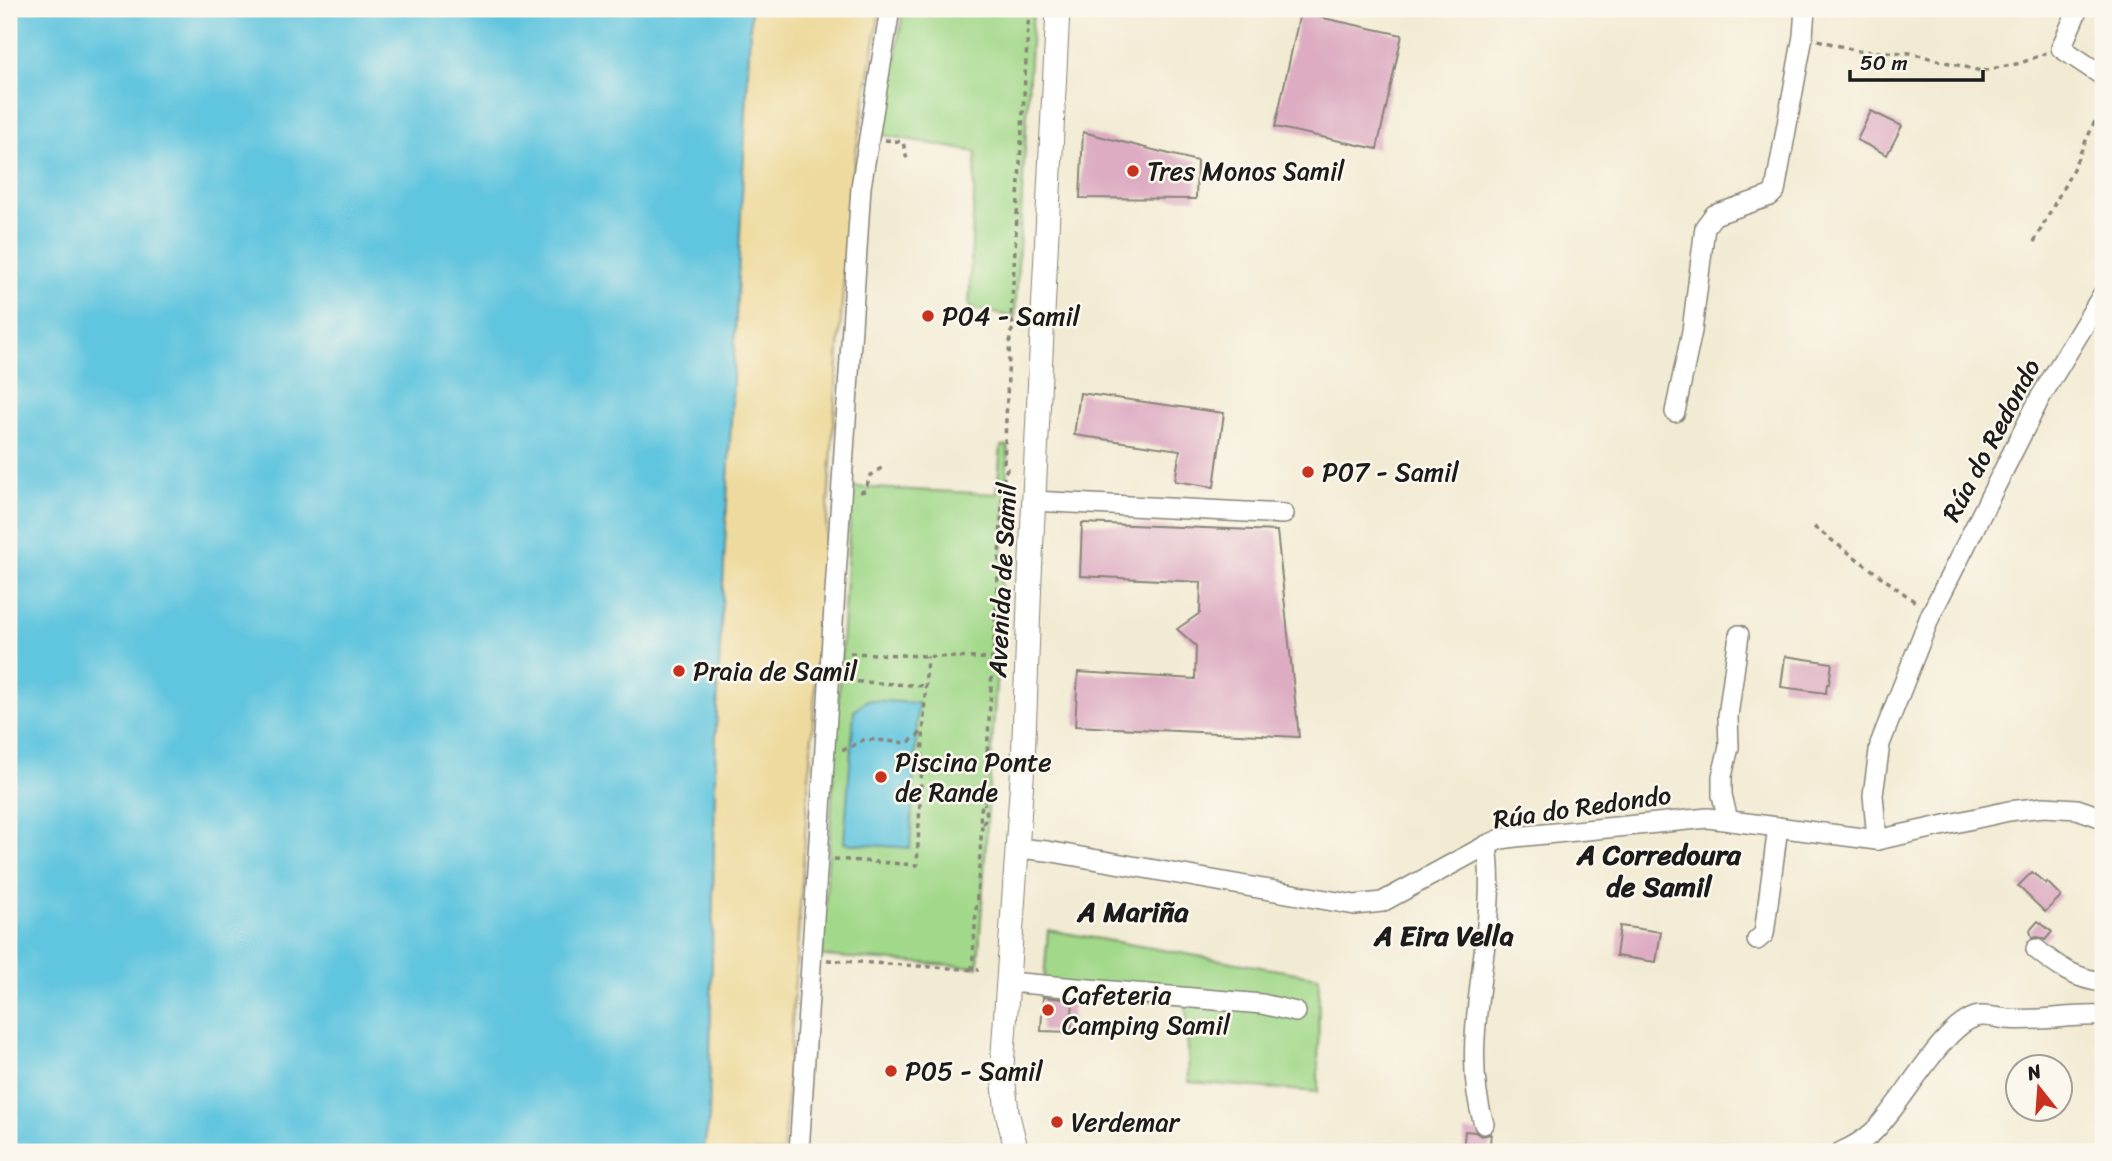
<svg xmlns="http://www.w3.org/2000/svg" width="2112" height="1161" font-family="Sriracha,sans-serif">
  <rect width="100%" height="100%" fill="#fbf7ec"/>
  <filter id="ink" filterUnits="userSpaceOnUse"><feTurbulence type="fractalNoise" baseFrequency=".0143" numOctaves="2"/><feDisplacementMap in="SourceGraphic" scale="14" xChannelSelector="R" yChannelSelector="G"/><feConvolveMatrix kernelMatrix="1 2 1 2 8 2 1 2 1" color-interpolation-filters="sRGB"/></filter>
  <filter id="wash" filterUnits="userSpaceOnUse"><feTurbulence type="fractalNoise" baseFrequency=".00686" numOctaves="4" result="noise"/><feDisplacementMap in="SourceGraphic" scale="28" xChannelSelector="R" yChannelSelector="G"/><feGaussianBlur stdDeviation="1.57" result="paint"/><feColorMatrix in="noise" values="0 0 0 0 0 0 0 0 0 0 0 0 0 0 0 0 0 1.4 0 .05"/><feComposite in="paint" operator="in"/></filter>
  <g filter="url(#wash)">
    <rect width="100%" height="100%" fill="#f2ebd4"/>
    <g fill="#a1d889" stroke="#5e7a52" stroke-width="2">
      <polygon points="903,9 1033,9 1015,317 969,308 976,152 884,135"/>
      <polygon points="1001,446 1008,446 998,653 978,967 822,956 852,487 997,494"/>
      <polygon points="1048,930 1319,977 1318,1092 1189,1082 1186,1004 1043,990"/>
    </g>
    <polygon fill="#eeda9e" stroke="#857b5d" stroke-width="2" points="629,9 880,9 850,189 783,1152 476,1152"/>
    <g fill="#60c5de" stroke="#3e707d" stroke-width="2">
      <polygon points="9,9 751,9 716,731 709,1120 703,1152 9,1152"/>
      <polygon points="867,700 918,703 910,848 844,843 854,711"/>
    </g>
    <g id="blocks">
      <g fill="#ddacc2">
        <polygon points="1300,13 1402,35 1377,149 1275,127"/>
        <polygon points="1871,111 1902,126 1887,155 1857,140"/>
        <polygon points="1083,132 1197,161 1196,199 1080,198"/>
        <polygon points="1080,393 1224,413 1214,487 1175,481 1180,450 1074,435"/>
        <polygon points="1082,523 1277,531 1299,737 1075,726 1078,672 1195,679 1196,646 1177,629 1200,613 1201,582 1080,576"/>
        <polygon points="1785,656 1832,663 1829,684 1827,684 1826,693 1781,687"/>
        <polygon points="2032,872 2046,884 2047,882 2061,896 2045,912 2018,886"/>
        <polygon points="2038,921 2052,932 2045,940 2038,937 2032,938 2030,930"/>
        <polygon points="1620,926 1661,932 1656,962 1616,956"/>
        <polygon points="1043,997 1073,1000 1071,1032 1041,1031"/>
        <polygon points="1465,1131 1475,1132 1481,1136 1491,1134 1489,1152 1463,1152"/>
      </g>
    </g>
  </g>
  <g filter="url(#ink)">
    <use href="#blocks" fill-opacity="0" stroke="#878478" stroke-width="2"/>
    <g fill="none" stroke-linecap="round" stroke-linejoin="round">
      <g stroke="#878478" stroke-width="22">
        <g id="minor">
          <polyline points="2078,9 2061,48 2103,76"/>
          <polyline points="1675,412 1692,331 1705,227 1714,215 1770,196 1775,191 1803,36 1805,9"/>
          <polyline points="1033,501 1284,514"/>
          <polyline points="1728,820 1722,795 1722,776 1729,747 1728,716 1739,635"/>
          <polyline points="1877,840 1873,795 1880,744 1931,614 2040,398 2103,294"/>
          <polyline points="1017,848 1047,851 1355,905 1382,902 1487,845 1501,839 1515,837 1708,818 1877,840 2009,811 2044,807 2077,809 2103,818"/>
          <polyline points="1757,940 1764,934 1778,827"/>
          <path d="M2036,949c21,17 39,30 67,33"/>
          <polyline points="1008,982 1262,1004 1296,1012"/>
          <path d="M1484,1124c-28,-86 16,-190 3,-279"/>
          <polyline points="799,1152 861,187 890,9"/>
          <path d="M1841,1152c11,-5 22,-11 32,-20 28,-26 68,-104 102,-115 10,-3 22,1 32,2 32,3 64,-5 96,-3"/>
        </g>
      </g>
      <g stroke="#878478" stroke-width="25">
        <polyline id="major" points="1017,1152 1007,1112 1002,1067 1023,764 1030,577 1058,9"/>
      </g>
      <g stroke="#878478" stroke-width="3.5" stroke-dasharray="5 5" stroke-linecap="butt">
        <polyline points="1404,9 1409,12 1410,9"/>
        <polyline points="1818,40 1858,51 1910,53 1981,71 2021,63 2046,53"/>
        <polyline points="885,140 903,142 907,160"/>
        <polyline points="2034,242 2070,175 2103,104"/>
        <polyline points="860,492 865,491 870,476 884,466"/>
        <polyline points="1814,527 1918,604"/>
        <polyline points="850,653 1001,659"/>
        <polyline points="847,681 926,686"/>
        <polyline points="842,749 847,749 865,739 908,743 922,732"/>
        <path d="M983,824c4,-6 5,-15 1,-21"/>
        <polyline points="834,859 917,865 927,656"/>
        <polyline points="827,960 979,970"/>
        <path d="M972,970l10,-146c-3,-6 -2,-16 2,-21l20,-328 3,-6 -3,-7 6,-128 4,-7 -3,-9 18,-309"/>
      </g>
      <use href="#minor" stroke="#fff" stroke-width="19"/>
      <use href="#major" stroke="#fff" stroke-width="23"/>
    </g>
  </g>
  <g fill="#c8321e" stroke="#fbf7ec" stroke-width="2.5">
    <circle cx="1133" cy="171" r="7"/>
    <circle cx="928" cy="316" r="7"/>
    <circle cx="1308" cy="472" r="7"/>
    <circle cx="679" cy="671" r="7"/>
    <circle cx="881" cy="777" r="7"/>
    <circle cx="1048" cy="1010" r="7"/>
    <circle cx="891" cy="1071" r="7"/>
    <circle cx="1057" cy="1122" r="7"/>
  </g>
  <g text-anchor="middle" stroke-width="5" stroke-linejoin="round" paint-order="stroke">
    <g font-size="26" fill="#1c1c1c" stroke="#fbf7ec" text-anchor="start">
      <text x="1147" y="180">Tres Monos Samil</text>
      <text x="942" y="325">P04 - Samil</text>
      <text x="1322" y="481">P07 - Samil</text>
      <text x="693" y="680">Praia de Samil</text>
      <text x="895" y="771">Piscina Ponte<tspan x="895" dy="30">de Rande</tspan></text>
      <text x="1062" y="1004">Cafeteria<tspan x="1062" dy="30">Camping Samil</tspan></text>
      <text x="905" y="1080">P05 - Samil</text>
      <text x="1071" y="1131">Verdemar</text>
    </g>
    <g font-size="26" fill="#1c1c1c" stroke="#fbf7ec">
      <text transform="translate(1991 440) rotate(-62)" y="9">Rúa do Redondo</text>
      <text transform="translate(1002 580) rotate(-87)" y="9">Avenida de Samil</text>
      <text transform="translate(1582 807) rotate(-8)" y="9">Rúa do Redondo</text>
    </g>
    <g font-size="28" font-weight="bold" fill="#1c1c1c" stroke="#fbf7ec">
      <text x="1659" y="864">A Corredoura<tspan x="1659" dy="32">de Samil</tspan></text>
      <text x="1133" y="921">A Mariña</text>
      <text x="1444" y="945">A Eira Vella</text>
    </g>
  </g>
  <rect width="2112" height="1161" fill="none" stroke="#fbf7ec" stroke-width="35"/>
  <g transform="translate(2039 1088) rotate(343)"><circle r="33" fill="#fbf7ec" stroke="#a29f99" stroke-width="2"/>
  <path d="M0-5L12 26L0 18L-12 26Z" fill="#c8321e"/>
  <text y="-10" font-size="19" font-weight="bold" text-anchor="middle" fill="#1c1c1c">N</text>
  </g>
  <path d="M1850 70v10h133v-10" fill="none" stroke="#1c1c1c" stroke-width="3.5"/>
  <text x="1860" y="70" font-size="21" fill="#1c1c1c" stroke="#fbf7ec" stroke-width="5" paint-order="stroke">50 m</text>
</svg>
